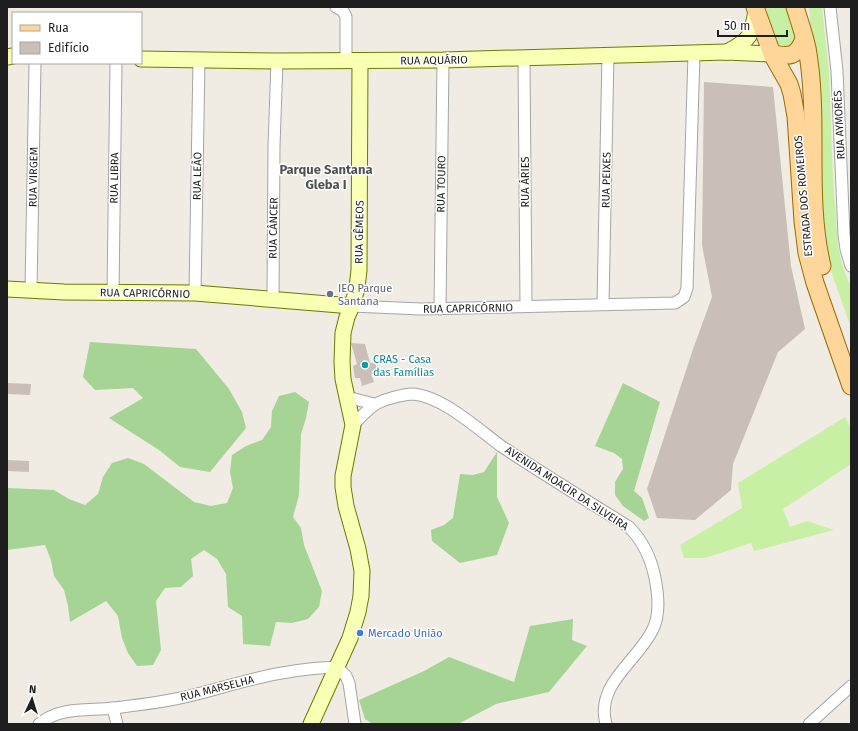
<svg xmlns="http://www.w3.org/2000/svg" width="858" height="731" font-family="'Fira Sans',sans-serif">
  <rect width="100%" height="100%" fill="#f0ece3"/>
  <g fill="#c7f0a4">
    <path d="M766,7h20c5,11 15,29 6,40l-11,1c-9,-12 -13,-27 -15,-41z"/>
    <polygon points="809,7 822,7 829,74 833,179 838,246 842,265 851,288 851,328 823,248 813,58"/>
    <polygon points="845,417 851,428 851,464 783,509 790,527 807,521 834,530 754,551 751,543 705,558 684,558 680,545 742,508 738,483"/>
  </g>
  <g fill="#a5d494">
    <polygon points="90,342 196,349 229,389 242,412 246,428 210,472 180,467 159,450 109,418 143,398 133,388 95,390 83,377"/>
    <polygon points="623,383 660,402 634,491 642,498 649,518 644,521 623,506 615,495 615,482 623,469 622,459 614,453 595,446"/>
    <polygon points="295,392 309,402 306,418 301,434 299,495 293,517 301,528 304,545 322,591 319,607 308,619 292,623 276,622 270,646 243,644 242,616 228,607 226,574 217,559 204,550 191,559 193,576 181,587 165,588 156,601 161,650 153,665 137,666 128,653 122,638 118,616 106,601 70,622 68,606 64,590 54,576 51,560 45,545 7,550 7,488 54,490 69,499 85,505 98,494 103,477 112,463 128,458 144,464 194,502 211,506 227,503 233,488 230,472 232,455 246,446 262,440 271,427 272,411 279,396"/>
    <polygon points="497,452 497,497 509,523 497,555 460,563 432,541 431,530 444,525 453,518 460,474 473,475 484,472"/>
    <polygon points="573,619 572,640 587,646 549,692 496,704 458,724 373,724 365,719 359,700 424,671 449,657 514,682 530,626"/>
  </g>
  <g fill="#c9bfb6">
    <polygon points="704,82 773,87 791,266 805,329 778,352 733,464 731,490 695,520 657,518 647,489 693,349 712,297 702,245"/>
    <polygon points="351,343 365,344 370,363 375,362 378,372 371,374 374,382 362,386 360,378 355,378 353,366 357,364"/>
    <polygon points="7,383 31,384 30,395 7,394"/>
    <polygon points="7,460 29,461 29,472 7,471"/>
  </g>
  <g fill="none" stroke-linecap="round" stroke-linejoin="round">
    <g stroke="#a5a5a5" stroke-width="13">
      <g id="street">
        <polyline points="336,7 343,11 346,17 346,60"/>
        <polyline points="830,7 837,71 844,235 846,249 851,266"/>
        <polyline points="524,59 526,306"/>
        <polyline points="31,290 35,63"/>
        <polyline points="113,293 116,63"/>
        <polyline points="195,293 199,60"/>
        <polyline points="273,299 274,146 277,61"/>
        <polyline points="603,304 608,55"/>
        <polyline points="352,306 421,309 675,303 684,297 687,288 694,54"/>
        <polyline points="440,309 443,60"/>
        <polyline points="347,397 374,404"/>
        <path d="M353,425c7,-7 13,-14 20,-19 7,-6 31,-12 40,-12 29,2 65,35 88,52 42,28 85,54 128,81 15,15 22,31 26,51 3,15 5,37 -2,51 -15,32 -58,55 -47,95"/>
        <polyline points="113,708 117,724"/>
        <path d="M39,724c22,-18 49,-13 75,-16 25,-3 51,-6 75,-12 22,-5 43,-12 65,-17 27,-7 55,-11 83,-12l9,9 3,7 6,41"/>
        <polyline points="809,724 851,686"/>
      </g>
    </g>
    <g stroke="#6a7b00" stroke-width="17">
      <g id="secondary">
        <path d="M727,52c24,-13 25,-16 29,-42"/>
        <polyline points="7,57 13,56"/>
        <polyline points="141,59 277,61 443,60 726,52 772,54"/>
        <polyline points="7,289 64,292 195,293 352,306"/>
        <polyline points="311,724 350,638 358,612 361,596 362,571 358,549 346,506 343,487 343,476 353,425 343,379 342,362 343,333 347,317 352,306 357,288 359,270 360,61"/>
      </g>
    </g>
    <g stroke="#996b00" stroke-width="19">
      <g id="primary">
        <polyline points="755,7 772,54 789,84 792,94 796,116 803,221 807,253 815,283 851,386"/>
        <path d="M795,7c4,13 9,27 12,41 13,72 -2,147 15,218"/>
        <path d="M772,54c18,3 25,3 32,-15"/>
      </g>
    </g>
    <use href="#street" stroke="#fff" stroke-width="11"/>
    <use href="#secondary" stroke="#f9ffb3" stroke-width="15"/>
    <use href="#primary" stroke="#ffd69a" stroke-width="17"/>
  </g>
  <circle fill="#6b7280" stroke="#fff" stroke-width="1.5" cx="330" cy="294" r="4"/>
  <circle fill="#0f9aa8" stroke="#fff" stroke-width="1.5" cx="365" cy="365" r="4"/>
  <circle fill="#3f7fe0" stroke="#fff" stroke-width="1.5" cx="360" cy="633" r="4"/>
  <g text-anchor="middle" stroke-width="3" stroke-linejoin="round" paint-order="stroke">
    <g font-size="11" fill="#1e1e1e" stroke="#fff">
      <text transform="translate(434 60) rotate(-1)" y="4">RUA AQUÁRIO</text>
      <text transform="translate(839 125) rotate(-93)" y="4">RUA AYMORÉS</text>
      <text transform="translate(197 176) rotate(-89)" y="4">RUA LEÃO</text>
      <text transform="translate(33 177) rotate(-89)" y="4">RUA VIRGEM</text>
      <text transform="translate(114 178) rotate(-89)" y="4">RUA LIBRA</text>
      <text transform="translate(606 180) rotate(-89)" y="4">RUA PEIXES</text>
      <text transform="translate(525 182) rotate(-90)" y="4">RUA ÁRIES</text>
      <text transform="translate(441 184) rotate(-89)" y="4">RUA TOURO</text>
      <text transform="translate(803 196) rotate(-95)" y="4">ESTRADA DOS ROMEIROS</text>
      <text transform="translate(273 228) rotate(-89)" y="4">RUA CÂNCER</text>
      <text transform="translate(359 232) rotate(-89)" y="4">RUA GÊMEOS</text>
      <text transform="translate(145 293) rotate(1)" y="4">RUA CAPRICÓRNIO</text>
      <text transform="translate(468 308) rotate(-1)" y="4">RUA CAPRICÓRNIO</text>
      <text transform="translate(567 488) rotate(33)" y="4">AVENIDA MOACIR DA SILVEIRA</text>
      <text transform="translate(217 688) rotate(-14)" y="4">RUA MARSELHA</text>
    </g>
    <g font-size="11" fill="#5b616d" stroke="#fff" text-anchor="start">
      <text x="338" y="292">IEQ Parque<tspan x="338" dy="13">Santana</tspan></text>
    </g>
    <g font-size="11" fill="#0d838f" stroke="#fff" text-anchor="start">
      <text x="373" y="363">CRAS - Casa<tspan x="373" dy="13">das Famílias</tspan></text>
    </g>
    <g font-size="11" fill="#366cbe" stroke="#fff" text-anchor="start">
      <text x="368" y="637">Mercado União</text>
    </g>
    <g font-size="13" font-weight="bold" fill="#515151" stroke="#fff">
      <text x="326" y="174">Parque Santana<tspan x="326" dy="15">Gleba I</tspan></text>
    </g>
  </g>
  <rect width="858" height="731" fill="none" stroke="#1e1e1e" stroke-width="16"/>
  <rect x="12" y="12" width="130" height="52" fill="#ffffff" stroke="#a5a5a5"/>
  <rect x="20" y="25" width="20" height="6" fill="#ffd69a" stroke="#a5a5a5"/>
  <text x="48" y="32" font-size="12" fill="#1e1e1e">Rua</text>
  <rect x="20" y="42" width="20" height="12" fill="#c9bfb6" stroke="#a5a5a5"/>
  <text x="48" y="52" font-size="12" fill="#1e1e1e">Edifício</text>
  <g transform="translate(32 699) rotate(4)" stroke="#ffffff" stroke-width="3" paint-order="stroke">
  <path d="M0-3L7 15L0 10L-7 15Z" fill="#1e1e1e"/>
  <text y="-6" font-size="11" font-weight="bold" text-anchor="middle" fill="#1e1e1e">N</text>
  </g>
  <path d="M718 30v6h69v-6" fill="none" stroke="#1e1e1e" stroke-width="2"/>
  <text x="724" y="30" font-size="12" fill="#1e1e1e" stroke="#ffffff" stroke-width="3" paint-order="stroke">50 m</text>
</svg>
